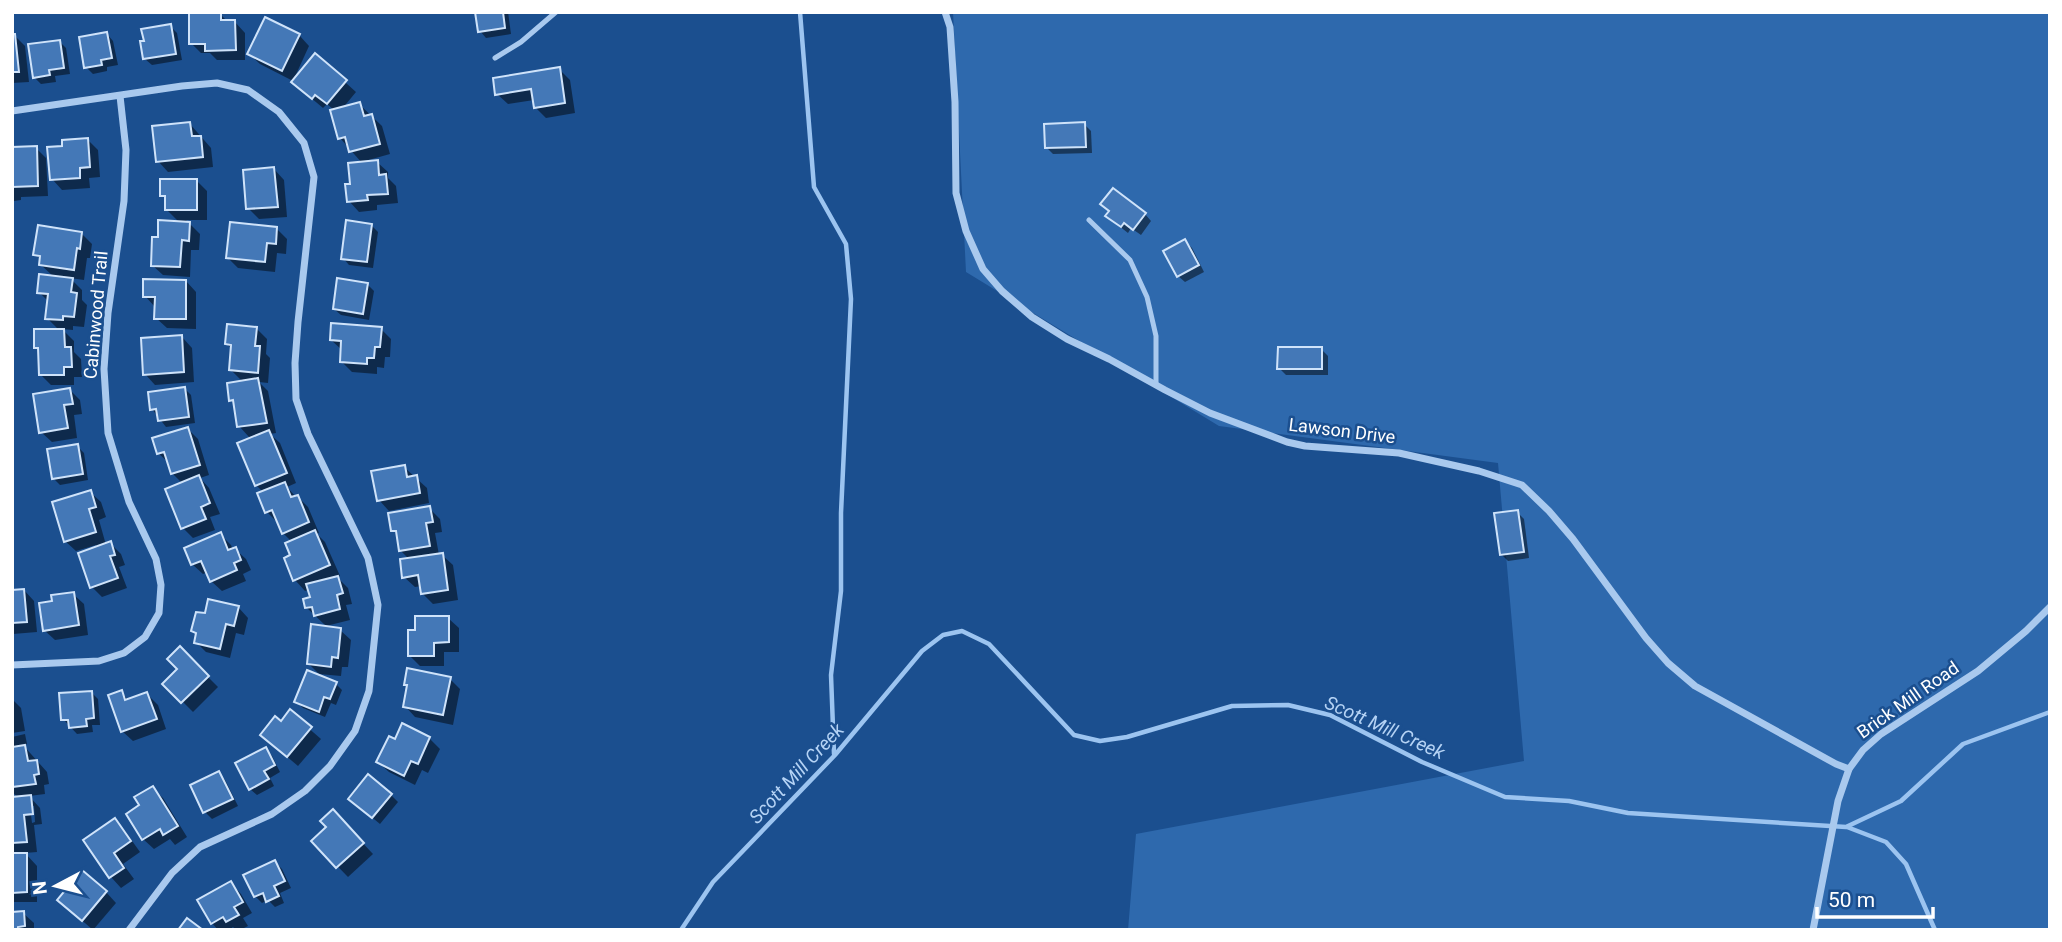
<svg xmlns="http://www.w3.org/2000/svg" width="2062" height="942" font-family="Roboto,sans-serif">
  <rect width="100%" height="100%" fill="#1b4f8f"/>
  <polygon fill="#2e69ad" points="953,12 2050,12 2050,930 1128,930 1136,834 1524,761 1498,463 1219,426 966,272"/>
  <g fill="#0007" fill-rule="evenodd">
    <polygon points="477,12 508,12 511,34 486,38 480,31"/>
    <polygon points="220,14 228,22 235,22 245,33 245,60 217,60 210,53 201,53 191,43"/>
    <polygon points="170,26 177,33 182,60 152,65 145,59"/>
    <polygon points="107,34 113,41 118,65 107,67 107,71 93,74 86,67"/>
    <polygon points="299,35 309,46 293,81 260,64 249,54"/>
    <polygon points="12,36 15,36 25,46 29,82 12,83"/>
    <polygon points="60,42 66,48 70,74 55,76 56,82 41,84 34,77"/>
    <polygon points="316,56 356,92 342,109 359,104 382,126 390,154 365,161 365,163 377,162 388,172 388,178 396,186 398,203 377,205 377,210 359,212 349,201 352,186 362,163 340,138 335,111 327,104 323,108 304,92"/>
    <polygon points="559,69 570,80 575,113 546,118 535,107 534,100 508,104 497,94"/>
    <polygon points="190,124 211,148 213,167 168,172 158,161"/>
    <polygon points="1084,124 1091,131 1092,153 1053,154 1046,147"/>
    <polygon points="88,140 98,150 100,177 89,178 90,188 62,190 52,179 64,148"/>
    <polygon points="36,148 46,158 48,196 21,197 21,200 14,201 12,199 12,149"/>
    <polygon points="274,169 284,180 287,217 259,219 248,208"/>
    <polygon points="196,180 207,191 207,220 186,220 200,234 199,250 191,250 190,277 163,275 152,265 159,239 180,223 167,210 167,201 162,195"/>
    <polygon points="1145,214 1151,221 1141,235 1131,228 1128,233 1114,222"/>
    <polygon points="371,225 378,232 373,268 349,265 343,258"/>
    <polygon points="277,229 287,239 286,254 277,253 275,272 238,268 228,258"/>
    <polygon points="81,233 92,244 90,258 87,258 84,280 70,278 82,290 82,300 87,305 84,327 73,326 73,330 62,329 74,341 74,352 81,359 82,377 74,377 74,385 51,385 40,374 40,352 36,347 60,331 47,318 49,302 39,292 54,277 41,265 42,260 35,254"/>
    <polygon points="1185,241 1192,248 1204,272 1185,282 1178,276"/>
    <polygon points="186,281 196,292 196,329 167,328 156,318 155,307 145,296"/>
    <polygon points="367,284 374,291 369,320 341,315 334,309"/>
    <polygon points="256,328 267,339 266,354 270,358 268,383 259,382 268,391 276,433 270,434 280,443 296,483 287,487 296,497 298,497 308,507 319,533 317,534 325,542 340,576 337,577 348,588 352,604 346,605 350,620 326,626 307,608 312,598 310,589 305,591 295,580 292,542 283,533 279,521 277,522 267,512 264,493 256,485 258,436 249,437 239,426 236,405 231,400 243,382 231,370 232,349 227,344"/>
    <polygon points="381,329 391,339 390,357 385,357 384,368 377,367 377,374 352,372 341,361 342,350 331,340"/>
    <polygon points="182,337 192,348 194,382 155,385 145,374"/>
    <polygon points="1321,349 1328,356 1328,375 1286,375 1279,368"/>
    <polygon points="184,388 191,395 195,423 166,427 152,409"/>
    <polygon points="70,390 80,400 82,414 74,415 77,438 52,442 41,432"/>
    <polygon points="188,429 198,439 209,475 200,478 209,488 220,514 210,517 215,530 193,538 183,528 183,484 172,473 169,463 158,453"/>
    <polygon points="77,446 84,453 88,480 60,485 53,478"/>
    <polygon points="404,467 427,488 429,503 389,511 379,500"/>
    <polygon points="90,492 101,502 106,517 99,520 106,545 110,543 121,554 125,565 119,567 127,588 102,597 92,587 96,545 76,551 65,541"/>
    <polygon points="429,508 440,519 442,532 435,533 439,555 442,555 453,565 458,600 433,604 423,594 422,586 415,587 404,577 410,560 401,551 399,536 393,530"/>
    <polygon points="1517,512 1524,519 1529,558 1508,561 1501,554"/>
    <polygon points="220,534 231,545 233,550 235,549 246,559 251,570 243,574 246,581 222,591 211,581 208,572 203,574 192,564"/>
    <polygon points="24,590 34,601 37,632 13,634 14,642 12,642 12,591"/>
    <polygon points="73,594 84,604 88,635 55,640 44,630"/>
    <polygon points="238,607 248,618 244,635 236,633 230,658 206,652 196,642 197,635 193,631 206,616"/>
    <polygon points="448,618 459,628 459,652 444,652 444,666 420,666 410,656 417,631"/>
    <polygon points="340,630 351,640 348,667 342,667 341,676 319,674 309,664"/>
    <polygon points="180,649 218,687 193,712 165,684 180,669"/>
    <polygon points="450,679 460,689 453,725 415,717 405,706 409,687 406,684"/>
    <polygon points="336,684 342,690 336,705 331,703 325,717 303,708 296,701"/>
    <polygon points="91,692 98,699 100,725 92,725 93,732 77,734 63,719"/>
    <polygon points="121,692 129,701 147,694 158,705 166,729 133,741 122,731"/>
    <polygon points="12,699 21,708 25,731 12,733"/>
    <polygon points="290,712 321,739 298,766 273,745 281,723"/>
    <polygon points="403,725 429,738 440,749 428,773 422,770 415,785 389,772 378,762 395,741"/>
    <path d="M25,734l2,10 -4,1 24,27 2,12 -5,1 1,9 -16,2 11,12 2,16 -8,1 3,27 -12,1 12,13v36h-23l-2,-1v-46h3l-3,-3v-53l7,-1 -7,-6v-55zM30,806h4l1,16 -3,1z"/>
    <polygon points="265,749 272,756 280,772 270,778 274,786 257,795 250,789"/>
    <polygon points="219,773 225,780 238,806 212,819 205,812"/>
    <polygon points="152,788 163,798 187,837 175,845 170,839 154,849 143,839 142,806"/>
    <polygon points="391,795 398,802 380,824 357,805"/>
    <polygon points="115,820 125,831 140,852 123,864 134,879 121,888 111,877 86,840"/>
    <polygon points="343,822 373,854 348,877 313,841"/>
    <polygon points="275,862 282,869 291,888 280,893 284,903 275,907 268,900 262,903 255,896"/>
    <polygon points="231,883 241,894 252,913 243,918 248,926 240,930 236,930 233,927 229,930 218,930 212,923"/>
    <polygon points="106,892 116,903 93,930 70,910"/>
    <polygon points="23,913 34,923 34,930 12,930"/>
  </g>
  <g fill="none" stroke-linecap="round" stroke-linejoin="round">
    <g stroke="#9cc4f0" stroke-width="4.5">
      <polyline points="800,12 814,187 846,244 851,299 841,513 841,591 831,675 834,754"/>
      <polyline points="1847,827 1886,842 1906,864 1935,930"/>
      <polyline points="681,930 713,882 835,755 922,651 943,635 962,631 989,644 1074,735 1100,741 1127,737 1232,706 1288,705 1330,715 1422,762 1505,797 1569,801 1628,813 1846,827 1901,801 1963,744 2050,712"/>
    </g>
  </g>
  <g fill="#4478b7" stroke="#cfe3fa" stroke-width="2">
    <polygon points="189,12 221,12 221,20 235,20 236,50 205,51 205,44 189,44"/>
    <polygon points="475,12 503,12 505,28 478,32"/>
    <polygon points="265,17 300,34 282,71 247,54"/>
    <polygon points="171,24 176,54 143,59 140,41 144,41 141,29"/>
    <polygon points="107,32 112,58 101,60 102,65 84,68 79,37"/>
    <polygon points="12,34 15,34 19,72 12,72"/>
    <polygon points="60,40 64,68 49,70 50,75 33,78 28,44"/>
    <polygon points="315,53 347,80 327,104 315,95 312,99 291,82"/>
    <polygon points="560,67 565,103 534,108 531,89 495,95 493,78"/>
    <polygon points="360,102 364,116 372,114 380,144 349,152 345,137 338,139 330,110"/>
    <polygon points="190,122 192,136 201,136 203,157 156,162 152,126"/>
    <polygon points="1085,122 1086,147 1045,148 1044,124"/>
    <polygon points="88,138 90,167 80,168 80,178 50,180 47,147 62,146 62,140"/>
    <polygon points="37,146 38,186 12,187 12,147"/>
    <polygon points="378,160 379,175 386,174 388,194 367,195 368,200 347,202 345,184 350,184 348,163"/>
    <polygon points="274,167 278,207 246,209 243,170"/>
    <polygon points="160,179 197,179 197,210 165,210 165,196 160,196"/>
    <polygon points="1113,188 1146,213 1133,230 1124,223 1121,227 1105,216 1109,211 1100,204"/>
    <polygon points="158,220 190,222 189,241 182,240 180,267 151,266 152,237 158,237"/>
    <polygon points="346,220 372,224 367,262 341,259"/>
    <polygon points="230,222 277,227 276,244 267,243 265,262 226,258"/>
    <polygon points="38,225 82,232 80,249 77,248 74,270 39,265 40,256 33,255"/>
    <polygon points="1185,239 1199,265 1177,277 1163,251"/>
    <polygon points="39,274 73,278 71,292 77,293 74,317 63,316 63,320 45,319 48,294 37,293"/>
    <polygon points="337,278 368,283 363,314 333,309"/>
    <polygon points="143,279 186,280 186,319 154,319 155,297 143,297"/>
    <polygon points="331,323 382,327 380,347 375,347 374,358 367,358 367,364 340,362 341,341 330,340"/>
    <polygon points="227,324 257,327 255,346 260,346 258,373 229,370 231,345 225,344"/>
    <polygon points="34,329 64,329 65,347 71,347 72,367 64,367 64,375 39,375 38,348 34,348"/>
    <polygon points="182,335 184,372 143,375 141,338"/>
    <polygon points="1278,347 1322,347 1322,369 1277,369"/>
    <polygon points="258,378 267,423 237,427 233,400 229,401 227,383"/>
    <polygon points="185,387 189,417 158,421 156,409 150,410 148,392"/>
    <polygon points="70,388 73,404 64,405 68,428 39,433 33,394"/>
    <polygon points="188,427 200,465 171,474 164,452 157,454 152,438"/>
    <polygon points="269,430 287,473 255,486 237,443"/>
    <polygon points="78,444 83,474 52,479 47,449"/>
    <polygon points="405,465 407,477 417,475 420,493 377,501 371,471"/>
    <polygon points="199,475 210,503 201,507 206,519 181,529 165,489"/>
    <polygon points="285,482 291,497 298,495 309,522 282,534 272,510 265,513 257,493"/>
    <polygon points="91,490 96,507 89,509 96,532 64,542 52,502"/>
    <polygon points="430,506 433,522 426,523 430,546 399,551 396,531 391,531 388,513"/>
    <polygon points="1518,510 1524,552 1500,555 1494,513"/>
    <polygon points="315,530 330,565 293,581 284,558 290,555 285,543"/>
    <polygon points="221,532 228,550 236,547 241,560 234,563 237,570 210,582 201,561 191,565 184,548"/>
    <polygon points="111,541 115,555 110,556 118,578 90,588 78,553"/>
    <polygon points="443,553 448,590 421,594 418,575 402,578 400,559"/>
    <polygon points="338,576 343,593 337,595 340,609 314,616 312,607 305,608 303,599 310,597 306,584"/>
    <polygon points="24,589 27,622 12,623 12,590"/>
    <polygon points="74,592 79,625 43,631 39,603 52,601 51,595"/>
    <polygon points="208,599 239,606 234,626 226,624 220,649 194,643 196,633 191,631 196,612 205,613"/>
    <polygon points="415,616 449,616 449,642 434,643 434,656 408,656 408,630 415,630"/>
    <polygon points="311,624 341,628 338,658 332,657 331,667 307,664"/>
    <polygon points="180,646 209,676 181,703 162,684 177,669 167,659"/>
    <polygon points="407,668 451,677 443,715 403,707 407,685 404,685"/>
    <polygon points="307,670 337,682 330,699 324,697 319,712 294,702"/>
    <polygon points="122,690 125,700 147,692 157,719 121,732 108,695"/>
    <polygon points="92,691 94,718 86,719 87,726 69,728 68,720 61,720 59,693"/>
    <polygon points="290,709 312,727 287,757 260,735 275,716 281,721"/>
    <polygon points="402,723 430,737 418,764 411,761 404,776 376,762 389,736 395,739"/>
    <polygon points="25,745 28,761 37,760 39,774 34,775 36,784 12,787 12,747"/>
    <polygon points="266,747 275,765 264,771 269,779 249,790 235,763"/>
    <polygon points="219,771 233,799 203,813 190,785"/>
    <polygon points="368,774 392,794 372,818 348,799"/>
    <polygon points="153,786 178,826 163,835 160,829 142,840 126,814 139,805 134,797"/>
    <polygon points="31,795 33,814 24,815 27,842 12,843 12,797"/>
    <polygon points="333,809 364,843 336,868 311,841 326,827 320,821"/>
    <polygon points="115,818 131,841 114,853 124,868 109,878 83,840"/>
    <polygon points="12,853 27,853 27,892 12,893"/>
    <polygon points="275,860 285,881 274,886 279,896 266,902 263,893 254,897 243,875"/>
    <polygon points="82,870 107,891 82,921 57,900"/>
    <polygon points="231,881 243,902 234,907 239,915 226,922 223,917 211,924 197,900"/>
    <polygon points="24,911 25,926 18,927 18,930 12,930 12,912"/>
    <polygon points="187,918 203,930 178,930"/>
  </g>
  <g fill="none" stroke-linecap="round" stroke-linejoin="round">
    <g stroke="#a9c9ee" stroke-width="5">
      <polyline points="495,58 521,42 556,12"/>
      <polyline points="1089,220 1130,260 1147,297 1156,336 1156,385"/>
    </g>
    <g stroke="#a9c9ee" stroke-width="7">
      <polyline points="945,12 950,27 955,102 956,193 966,231 983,269 1002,291 1032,317 1067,339 1109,359 1165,390 1210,413 1287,442 1305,446 1399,453 1479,471 1522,485 1549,511 1573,539 1646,638 1668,663 1695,686 1836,764 1849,769"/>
      <polyline points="12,111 182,86 217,83 248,90 279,112 304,143 314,177 298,322 295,363 296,399 308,434 368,558 378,605 369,691 355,731 330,766 305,791 272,814 200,847 172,873 129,930"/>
      <polyline points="12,665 99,661 124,653 145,637 159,613 161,585 156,559 129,502 108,433 104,369 108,313 124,201 126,150 120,96"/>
      <polyline points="1813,930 1838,801 1849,769 1863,750 1881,734 1978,671 2026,631 2050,607"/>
    </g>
  </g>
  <g text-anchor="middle" stroke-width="5" stroke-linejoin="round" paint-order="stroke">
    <g font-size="18" fill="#fff" stroke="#1b4f8f">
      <text transform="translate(96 315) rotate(-85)" y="6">Cabinwood Trail</text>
      <text transform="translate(1342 431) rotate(7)" y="6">Lawson Drive</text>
      <text transform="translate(1908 700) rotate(-35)" y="6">Brick Mill Road</text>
    </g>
    <g font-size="19" font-style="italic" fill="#b5d3f5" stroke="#1b4f8f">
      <text transform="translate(1385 727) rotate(24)" y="7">Scott Mill Creek</text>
      <text transform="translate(796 773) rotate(-47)" y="7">Scott Mill Creek</text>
    </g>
  </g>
  <rect width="2062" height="942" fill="none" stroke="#ffffff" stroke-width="28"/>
  <g transform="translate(56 886) rotate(263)" stroke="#1b4f8f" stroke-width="5" paint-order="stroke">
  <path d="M0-5L12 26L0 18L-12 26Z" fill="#ffffff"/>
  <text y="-10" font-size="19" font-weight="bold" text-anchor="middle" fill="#ffffff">N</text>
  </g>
  <path d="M1817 907v10h116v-10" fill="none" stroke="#ffffff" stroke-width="3.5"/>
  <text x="1828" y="907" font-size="21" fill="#ffffff" stroke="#1b4f8f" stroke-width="5" paint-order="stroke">50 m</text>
</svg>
